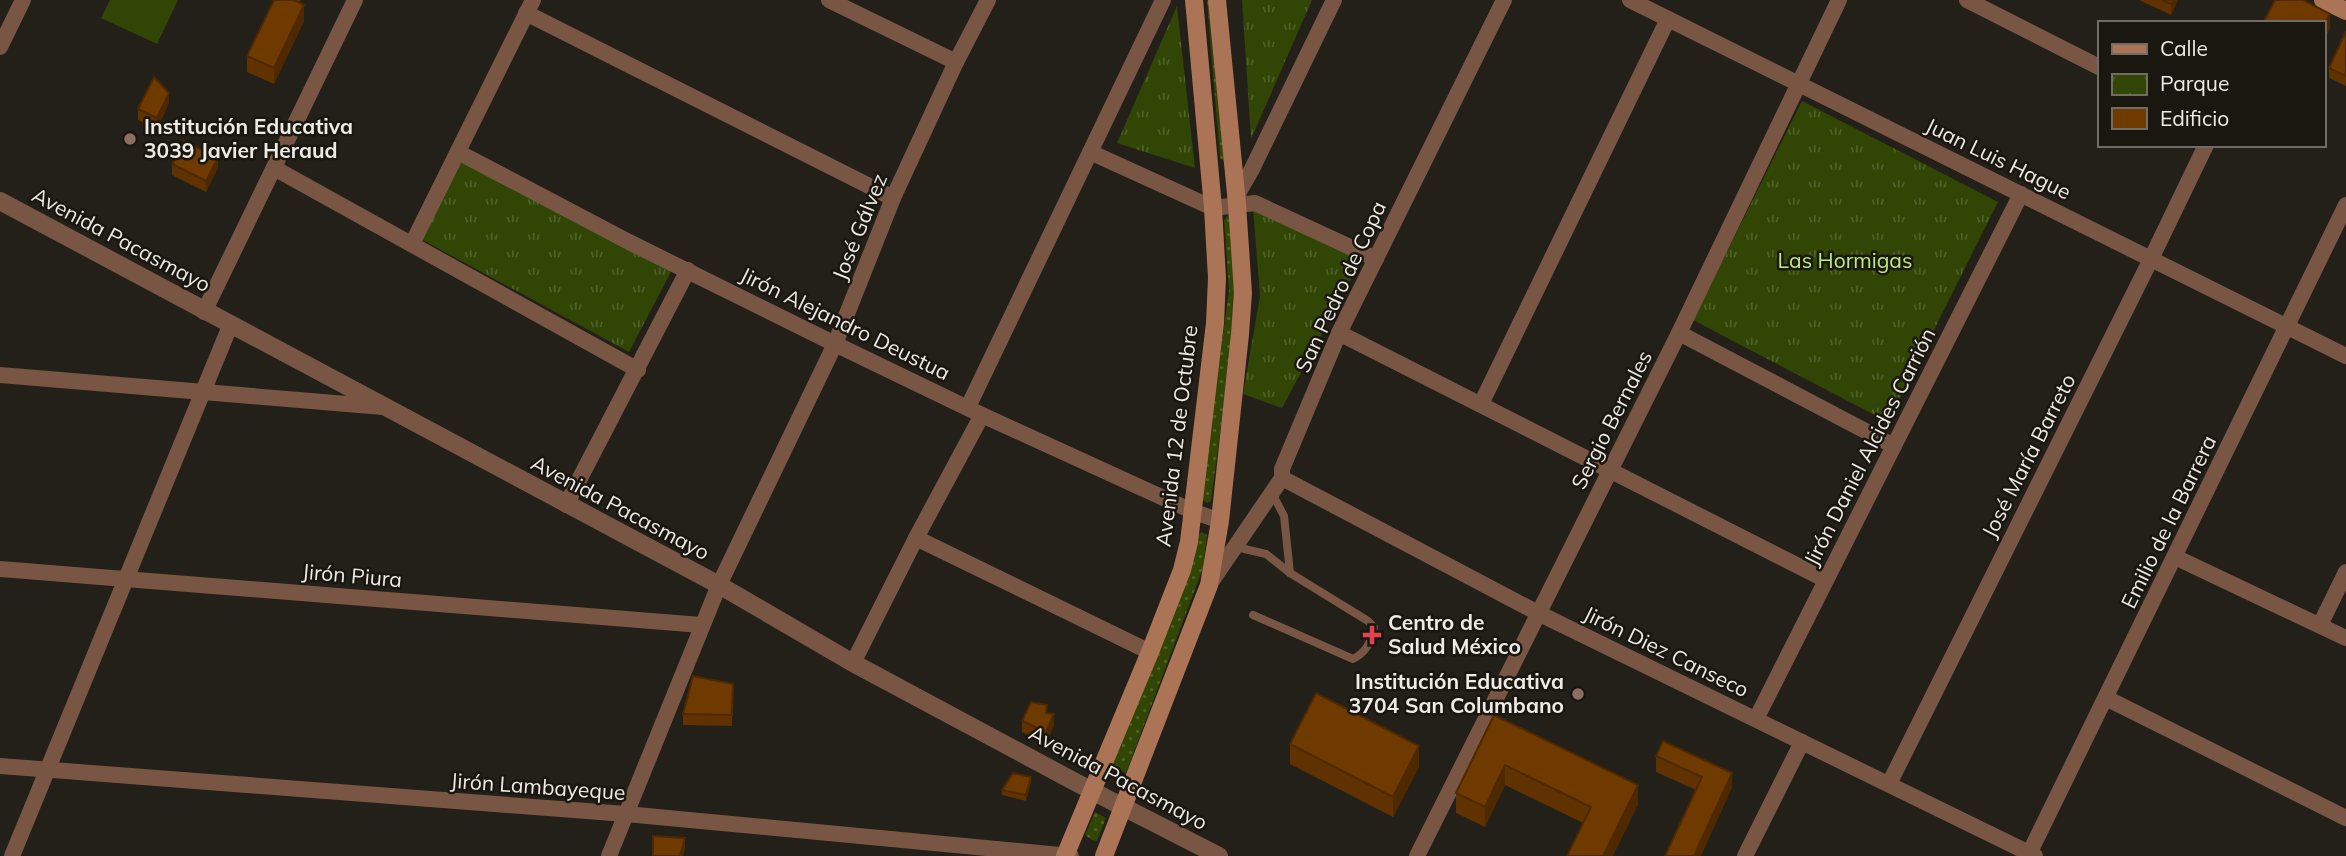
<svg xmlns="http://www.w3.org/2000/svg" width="2346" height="856" font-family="Mulish,sans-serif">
  <defs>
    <pattern id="grass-dots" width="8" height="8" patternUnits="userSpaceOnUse" patternTransform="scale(1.75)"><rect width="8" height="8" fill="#314605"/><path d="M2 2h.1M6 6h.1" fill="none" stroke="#4f6129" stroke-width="1.8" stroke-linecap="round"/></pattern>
    <pattern id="park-tufts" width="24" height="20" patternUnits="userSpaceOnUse" patternTransform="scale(1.75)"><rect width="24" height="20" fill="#314605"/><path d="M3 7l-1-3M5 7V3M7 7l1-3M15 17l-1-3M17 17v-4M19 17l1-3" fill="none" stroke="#4f6129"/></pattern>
  </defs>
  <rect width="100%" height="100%" fill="#231f19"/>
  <g fill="url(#grass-dots)">
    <polygon points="1207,0 1216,0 1225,162 1220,158"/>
    <polygon points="1232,210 1237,281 1233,335 1211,501 1207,503 1201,499 1229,290 1224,220"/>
    <polygon points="1202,532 1207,535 1203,568 1126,773 1110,766 1197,535"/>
    <polygon points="1095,812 1106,818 1097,841 1092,840 1085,835"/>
  </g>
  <g fill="url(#park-tufts)">
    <polygon points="1242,0 1312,0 1251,139"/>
    <polygon points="1177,6 1195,168 1117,143"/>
    <polygon points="1802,101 1998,202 1888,422 1693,320"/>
    <polygon points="460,160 674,266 629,352 419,238"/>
    <polygon points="1253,208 1362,259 1282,408 1243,394 1260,296"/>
  </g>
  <polygon fill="#314605" points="110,0 178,0 157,44 101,18"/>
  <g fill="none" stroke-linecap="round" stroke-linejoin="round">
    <g stroke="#795643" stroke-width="8">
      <polyline points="1272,493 1284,516 1290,573"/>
      <path d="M1236,547l30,7 24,19 78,48 6,6c-2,14 -9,26 -21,32l-100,-44"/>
    </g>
    <g stroke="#795643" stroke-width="16">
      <polyline points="829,0 956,62"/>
      <polyline points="1630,0 2346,356"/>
      <polyline points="1967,0 2099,67"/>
      <polyline points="526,13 893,198"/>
      <polyline points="0,47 23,0"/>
      <polyline points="458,152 629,242 835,344 982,415 1192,511 1220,521"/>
      <polyline points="1090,152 1213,208 1255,203 1376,259"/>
      <polyline points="274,168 638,370"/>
      <polyline points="1236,197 1252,169 1334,0"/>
      <polyline points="412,244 533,0"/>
      <polyline points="204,312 355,0"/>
      <polyline points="1339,333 1826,580"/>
      <polyline points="1679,333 1894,446"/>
      <polyline points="0,375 383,407"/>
      <polyline points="1481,404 1668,19"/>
      <polyline points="968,407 1163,0"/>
      <polyline points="1282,478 1538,613 2035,856"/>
      <polyline points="566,505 688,270"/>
      <polyline points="916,538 1150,652"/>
      <polyline points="2175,557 2346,638"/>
      <polyline points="0,569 701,625"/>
      <polyline points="1209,585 1282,478 1282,469 1339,333 1504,0"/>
      <polyline points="2320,625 2346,572"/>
      <polyline points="853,663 916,538 982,415"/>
      <polyline points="2106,698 2346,818"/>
      <polyline points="1756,719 2021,194"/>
      <polyline points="0,766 626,814 1071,856"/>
      <polyline points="1889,784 2151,259 2206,145"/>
      <polyline points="12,856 230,326"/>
      <polyline points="609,856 719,585 835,344 893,198 956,62 988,0"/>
      <polyline points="1417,856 1679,333 1839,0"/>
      <polyline points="1745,856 1802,742"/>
      <polyline points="2028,856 2346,205"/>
    </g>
    <polyline stroke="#795643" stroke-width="18" points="0,201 719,585 853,663 1092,791 1219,856"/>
    <g stroke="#ac7456" stroke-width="18">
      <polyline points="2323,0 2346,11"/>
      <polyline points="1065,856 1150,652 1182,570 1189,542 1215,323 1217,278 1213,208 1194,0"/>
      <polyline points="1104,856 1209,585 1220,521 1240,334 1243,293 1237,204 1217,0"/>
    </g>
  </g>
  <g fill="#5f3200">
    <polygon points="274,0 301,0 299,3 304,21 274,84 247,72 247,56"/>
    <polygon points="2139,0 2178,0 2171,15"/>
    <polygon points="2346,31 2346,86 2329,78 2329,68"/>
    <polygon points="169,103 157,129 138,120 138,109"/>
    <polygon points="172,164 218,168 206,192 172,175"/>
    <polygon points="733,684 732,726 683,725 683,714"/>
    <polygon points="1047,713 1054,725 1046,743 1022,732 1022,721"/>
    <polygon points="1494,715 1638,805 1583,823 1505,785 1485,827 1456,813 1456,793"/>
    <polygon points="1290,744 1419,767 1393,817 1290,764"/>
    <polygon points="1656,756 1732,788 1696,790 1656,772"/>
    <polygon points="1031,782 1026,801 1002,795 1002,790"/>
  </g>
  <g fill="#4e2900">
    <polygon points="2173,0 2178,0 2171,15 2171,4"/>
    <polygon points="304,5 304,21 274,84 274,68"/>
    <polygon points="2330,14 2330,29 2323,42 2323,27"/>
    <polygon points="169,93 169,103 157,129 157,118"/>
    <polygon points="218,158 218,168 206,192 206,181"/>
    <polygon points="1054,714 1054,725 1046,743 1046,732"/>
    <polygon points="1419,746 1419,767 1393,817 1393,797"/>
    <polygon points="1505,765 1505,785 1485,827 1485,807"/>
    <polygon points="1732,773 1732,788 1701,856 1694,856"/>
    <polygon points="1031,777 1031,782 1026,801 1026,795"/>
    <polygon points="1638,785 1638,805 1613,856 1603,856"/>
    <polygon points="685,838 685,849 683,856 680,856"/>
  </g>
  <g fill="#6f3a00" stroke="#4e2900" stroke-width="2">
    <polygon points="274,0 294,0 304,5 274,68 247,56"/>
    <polygon points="2162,0 2173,0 2171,4"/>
    <polygon points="2275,0 2303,0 2330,14 2323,27 2323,23 2263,23"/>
    <polygon points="2346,31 2346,76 2329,68"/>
    <polygon points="154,77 169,93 157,118 138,109"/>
    <polygon points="184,141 218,158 206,181 172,164"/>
    <polygon points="693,676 733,684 732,715 683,714"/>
    <polygon points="1316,693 1419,746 1393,797 1290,744"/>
    <polygon points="1031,702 1047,705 1046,713 1054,714 1046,732 1022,721"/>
    <polygon points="1494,715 1638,785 1603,856 1567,856 1591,807 1505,765 1485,807 1456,793"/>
    <polygon points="1663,741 1732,773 1694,856 1665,856 1702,777 1656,756"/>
    <polygon points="1013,773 1031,777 1026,795 1002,790"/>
    <polygon points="653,836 685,838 680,856 653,856"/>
  </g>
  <g fill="#8d6e63" stroke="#1a1610" stroke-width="2.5">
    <circle cx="130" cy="139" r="7"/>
    <circle cx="1578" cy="694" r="7"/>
  </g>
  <path fill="#e0444e" stroke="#1a1610" stroke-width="2.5" d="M1368.5 624.5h7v7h7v7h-7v7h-7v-7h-7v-7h7z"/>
  <g text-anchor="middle" stroke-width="5" stroke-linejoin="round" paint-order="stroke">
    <g font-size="21" font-weight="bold" fill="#eeeae6" stroke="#1a1610" text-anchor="start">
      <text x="144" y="134">Institución Educativa<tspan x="144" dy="24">3039 Javier Heraud</tspan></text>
      <text x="1388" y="630">Centro de<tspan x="1388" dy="24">Salud México</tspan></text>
      <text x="1564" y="689" text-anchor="end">Institución Educativa<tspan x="1564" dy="24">3704 San Columbano</tspan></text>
    </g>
    <g font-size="21" fill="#eeeae6" stroke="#1a1610">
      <text transform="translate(1998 159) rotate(26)" y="7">Juan Luis Hague</text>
      <text transform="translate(860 227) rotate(-68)" y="7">José Gálvez</text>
      <text transform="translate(121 240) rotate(28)" y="7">Avenida Pacasmayo</text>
      <text transform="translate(1341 287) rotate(-65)" y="7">San Pedro de Copa</text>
      <text transform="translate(845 324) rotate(26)" y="7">Jirón Alejandro Deustua</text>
      <text transform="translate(1612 420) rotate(-63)" y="7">Sergio Bernales</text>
      <text transform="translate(1177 436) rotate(-83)" y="7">Avenida 12 de Octubre</text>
      <text transform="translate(1870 447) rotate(-63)" y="7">Jirón Daniel Alcides Carrión</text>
      <text transform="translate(2029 456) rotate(-63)" y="7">José María Barreto</text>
      <text transform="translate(620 508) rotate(28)" y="7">Avenida Pacasmayo</text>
      <text transform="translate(2169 522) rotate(-64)" y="7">Emilio de la Barrera</text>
      <text transform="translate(352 576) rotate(5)" y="7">Jirón Piura</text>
      <text transform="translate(1666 652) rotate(26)" y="7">Jirón Diez Canseco</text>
      <text transform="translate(1118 778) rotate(28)" y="7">Avenida Pacasmayo</text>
      <text transform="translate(538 787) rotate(4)" y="7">Jirón Lambayeque</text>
    </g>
    <g font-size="21" fill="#bceb78" stroke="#1a1610">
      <text x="1845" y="268">Las Hormigas</text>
    </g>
  </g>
  <rect x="2098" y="21" width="228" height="126" fill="#1a1610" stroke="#6f6b66" stroke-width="2"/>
  <rect x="2112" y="44" width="35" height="10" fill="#ac7456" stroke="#6f6b66" stroke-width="2"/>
  <text x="2160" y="56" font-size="21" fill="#eeeae6">Calle</text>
  <rect x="2112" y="74" width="35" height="21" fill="url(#park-tufts)" stroke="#6f6b66" stroke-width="2"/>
  <text x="2160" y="91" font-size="21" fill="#eeeae6">Parque</text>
  <rect x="2112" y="108" width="35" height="21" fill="#6f3a00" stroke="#6f6b66" stroke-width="2"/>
  <text x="2160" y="126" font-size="21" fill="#eeeae6">Edificio</text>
</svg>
